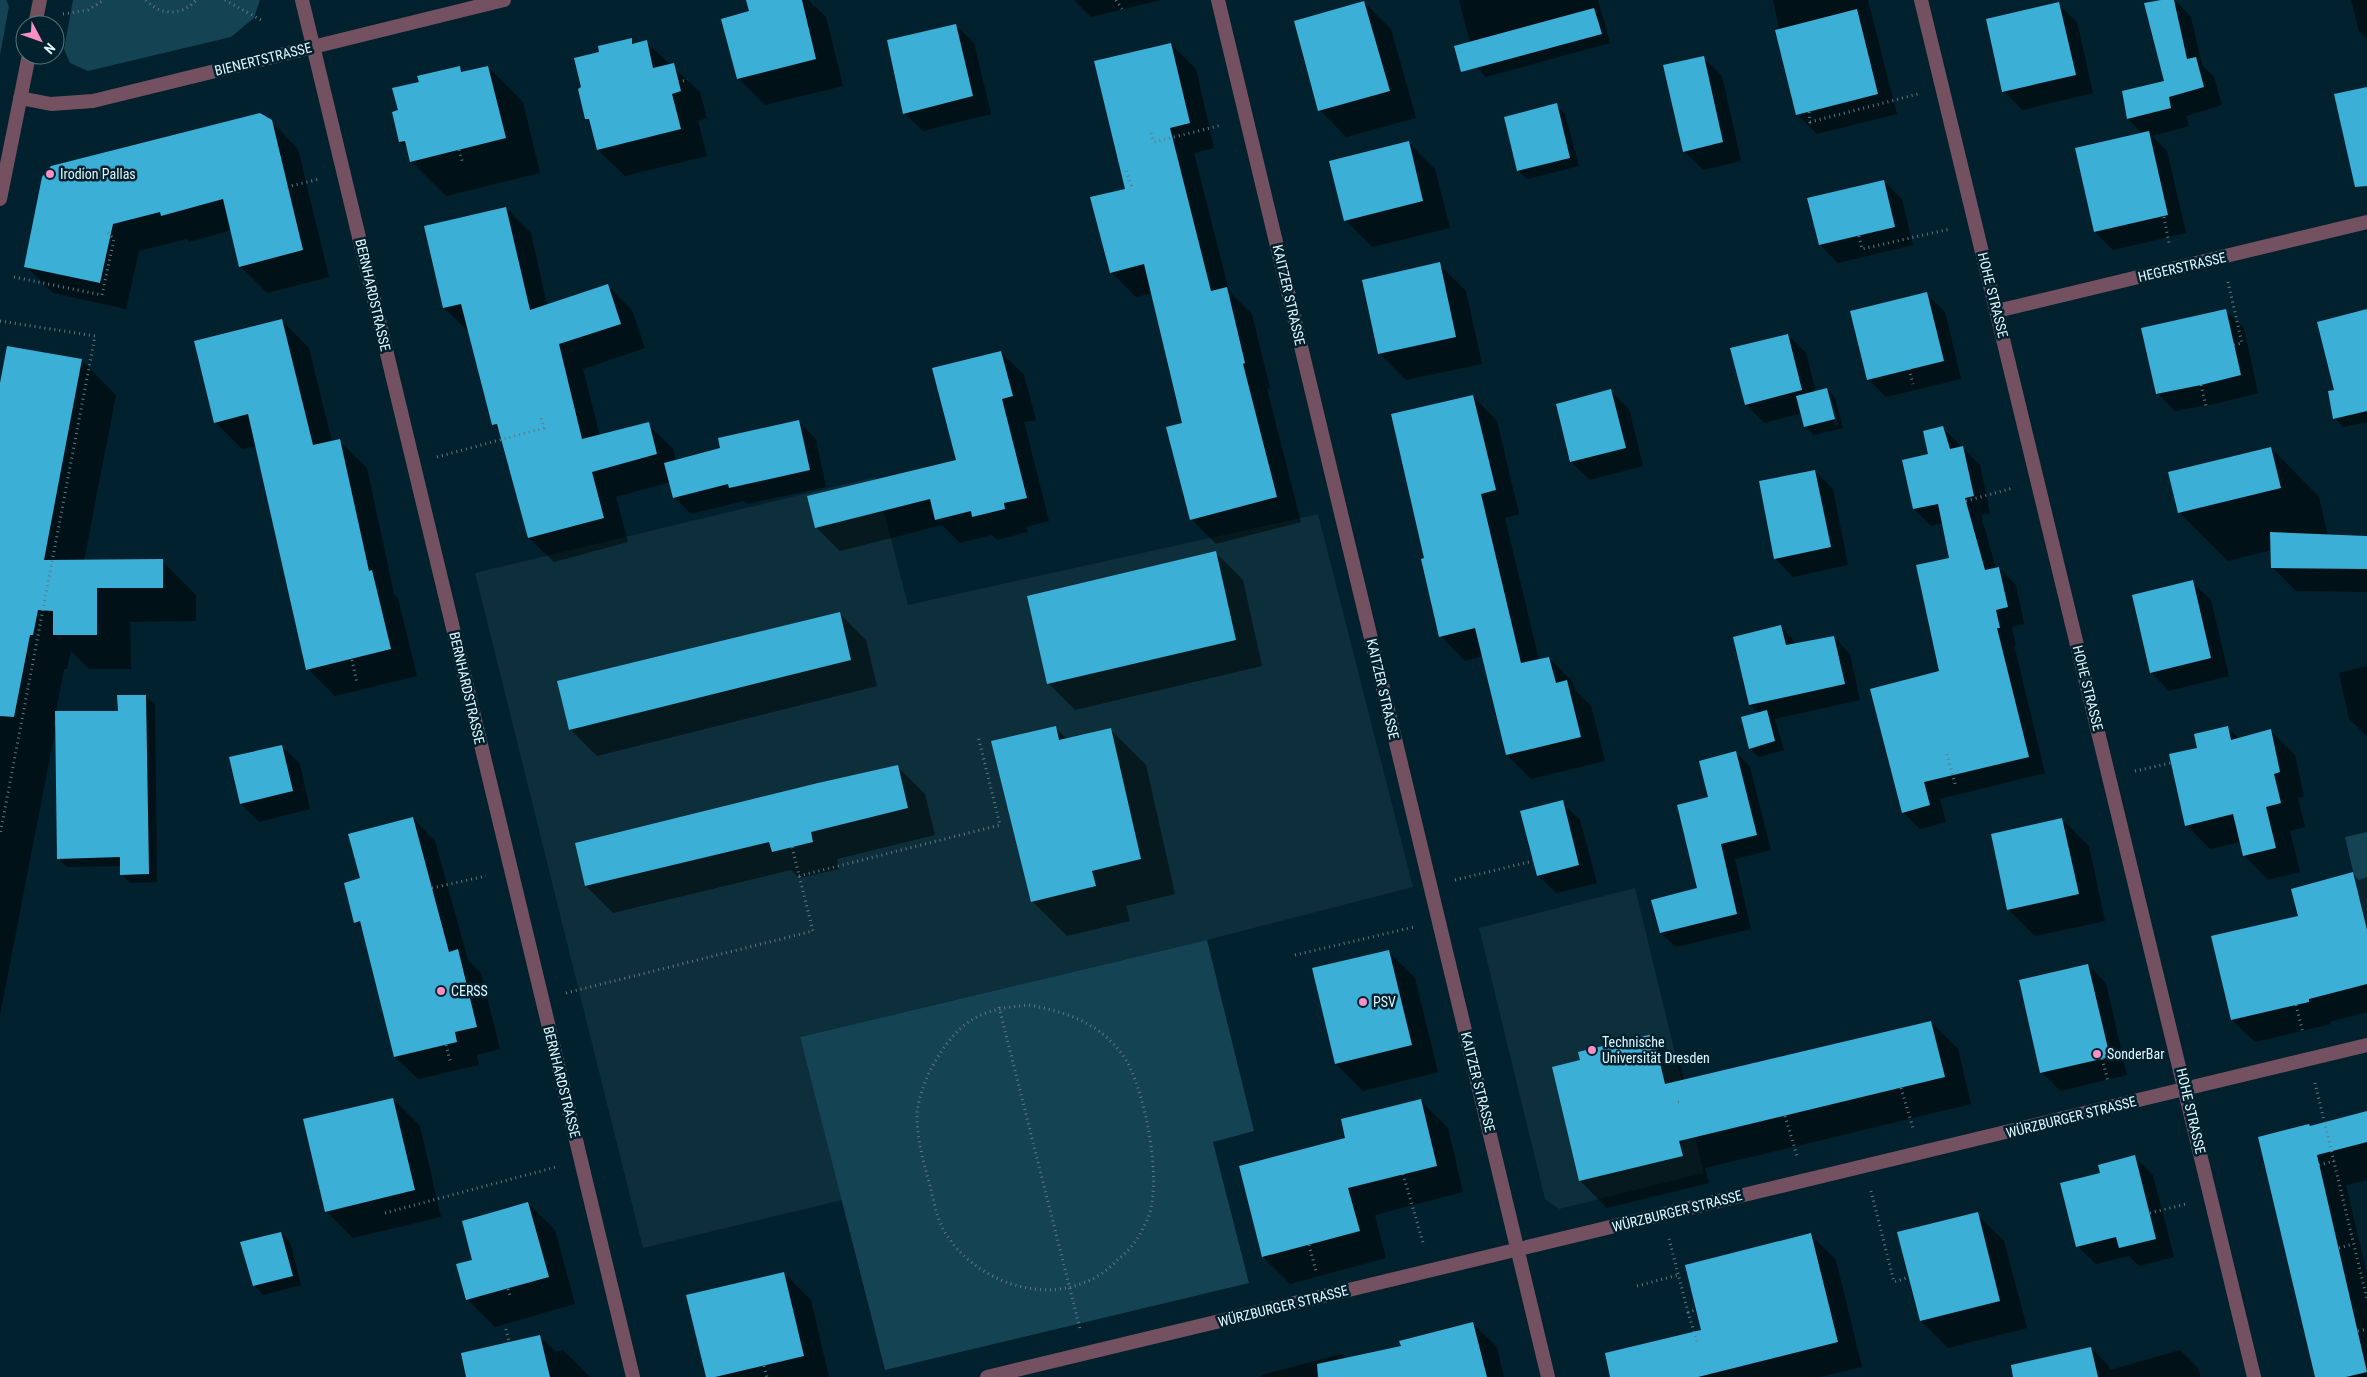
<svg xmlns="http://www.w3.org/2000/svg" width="2367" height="1377" font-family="'Roboto Condensed',sans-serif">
  <rect width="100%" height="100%" fill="#00212d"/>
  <g fill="#0c2f3b">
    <polygon points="875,477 908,605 1318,514 1413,887 1207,940 800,1037 842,1200 643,1248 475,573"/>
    <polygon points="1635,888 1704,1173 1559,1209 1545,1199 1479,928"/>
  </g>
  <g fill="#144353">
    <polygon points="0,0 6,0 9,6 0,55"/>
    <polygon points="73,0 260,0 254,18 231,37 88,71 70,63 64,49"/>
    <polygon points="2367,832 2367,930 2345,837"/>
    <polygon points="1207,940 1254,1131 1213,1142 1249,1283 885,1370 800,1037"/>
  </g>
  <g fill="#0007" fill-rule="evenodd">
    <polygon points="756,0 808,0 826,17 843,86 765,105 738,78 750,12"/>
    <polygon points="1074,0 1161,0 1091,17"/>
    <polygon points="1459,0 1598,0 1610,43 1486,77 1477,68"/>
    <polygon points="1773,0 1868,0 1897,114 1817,134 1797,114"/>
    <polygon points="2167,0 2175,0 2191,17 2202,65 2214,77 2222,105 2186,116 2189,126 2152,136 2167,151 2186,233 2113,250 2095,232 2143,134 2128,119 2123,92 2166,82"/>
    <polygon points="2351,0 2367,0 2367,38 2359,31"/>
    <polygon points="1364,2 1391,29 1416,118 1346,137 1320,110"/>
    <polygon points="2058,4 2077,22 2093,93 2022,110 2004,91"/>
    <polygon points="956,25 974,43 991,114 923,131 904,113"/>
    <polygon points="631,40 636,44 646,42 700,92 707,118 698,121 707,156 625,176 598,150 591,124 586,119 582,88 600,53"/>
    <polygon points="1171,44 1196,69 1214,148 1194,153 1229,291 1252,314 1270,388 1267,389 1301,522 1216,544 1191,519 1184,424 1153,293 1136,297 1111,272 1126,190"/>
    <polygon points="1704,58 1722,76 1741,161 1703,170 1684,151"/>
    <polygon points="459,67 465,73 488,67 523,102 540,173 446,196 411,161 408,150 400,142 399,111"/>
    <polygon points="1556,105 1565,114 1579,166 1527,179 1518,171"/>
    <polygon points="271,121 298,149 329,277 267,293 240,266 232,230 189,242 186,239 139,251 126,309 53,293 26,266"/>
    <polygon points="1408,142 1435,169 1450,228 1372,247 1345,220"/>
    <polygon points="1884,181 1902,199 1913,245 1838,263 1820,245"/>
    <polygon points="506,208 531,233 547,305 607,285 632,310 645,348 583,369 600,436 648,424 673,449 676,461 722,449 799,422 816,439 826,487 747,504 744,501 691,514 674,497 670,482 616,497 628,542 554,562 529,538 501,433 493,425 470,333 444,308"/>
    <polygon points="1439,264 1466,291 1482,364 1406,380 1379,353"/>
    <polygon points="1927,294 1945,312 1961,379 1886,397 1868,379"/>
    <polygon points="2225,310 2244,328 2258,393 2219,403 2175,411 2157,393"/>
    <polygon points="2367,310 2367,422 2343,427 2335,418 2336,391"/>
    <polygon points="282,321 309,348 332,442 340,441 367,468 394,594 398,598 417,676 335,696 308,669 257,446 242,449 215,422"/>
    <path d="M1788,335l18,18 10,39 11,-3 8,9 8,30 -29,7 -9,-9 -3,-13 -38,10 -18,-19zM1828,398h3l7,27h-3z"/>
    <polygon points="1001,352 1024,375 1036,420 1024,422 1049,521 1026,527 1028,532 997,540 992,535 960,543 942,525 840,551 816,527 958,461"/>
    <path d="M82,361l34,34 -32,166h78l34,34v26l-66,1 1,47h-42l-18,-18 -4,18h-3l-8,43h63l27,-16 9,9 2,177 -27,1 -8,-9 -1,-8 -54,1 -9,-9 -3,-127 -55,284v-627zM55,718h1v10l-3,-3z"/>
    <polygon points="1611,391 1629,409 1643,466 1590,480 1571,462"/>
    <polygon points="1473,396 1497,421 1519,514 1505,518 1539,660 1549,658 1573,682 1575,690 1591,706 1605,761 1531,779 1507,755 1483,656 1465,661 1441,636 1426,559"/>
    <polygon points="1943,428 1980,465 1990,513 1981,515 1996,569 1999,568 2016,585 2024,624 2012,627 2016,645 2014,645 2045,773 1940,799 1946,822 1920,829 1903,812 1940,672 1950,559 1943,523 1931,526 1914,509 1904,461 1929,455"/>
    <polygon points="2271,448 2319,497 2328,536 2367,537 2367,592 2296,591 2272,567 2272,550 2228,561 2180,513"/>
    <polygon points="1815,471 1833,489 1848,565 1793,577 1775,558"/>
    <polygon points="1216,553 1243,580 1262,666 1075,710 1048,683"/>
    <polygon points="2192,582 2211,600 2229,676 2169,691 2151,672"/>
    <polygon points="839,613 866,640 877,686 597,756 570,729"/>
    <polygon points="1781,627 1797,644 1834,637 1850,654 1860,700 1775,719 1784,750 1759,757 1750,748 1759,713 1750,705"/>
    <polygon points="2367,666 2367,736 2349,719 2339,673"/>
    <polygon points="1055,727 1068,740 1111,730 1146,765 1175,894 1126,906 1130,921 1067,936 1032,901"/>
    <polygon points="2228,727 2239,739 2271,731 2295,755 2304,796 2298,798 2305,827 2290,831 2300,872 2268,880 2244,855 2241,842 2210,849 2186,825 2198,749"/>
    <polygon points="282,746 300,764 310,809 259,822 241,804"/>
    <polygon points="1736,752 1750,767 1771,850 1735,859 1751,929 1676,947 1661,933 1699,889 1709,798"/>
    <polygon points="898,767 925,794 935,835 837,859 839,869 800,878 791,870 613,913 586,886 577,844"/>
    <polygon points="1562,802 1580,820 1597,883 1556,893 1538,875"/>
    <polygon points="413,818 435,841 468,960 481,973 500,1049 477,1055 479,1065 418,1079 395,1057 364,931 356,922 362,879"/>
    <polygon points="2062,819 2089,846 2105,921 2035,936 2008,909"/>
    <polygon points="2353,874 2359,880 2367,877 2367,1012 2330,1022 2331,1024 2255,1042 2232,1020 2299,917"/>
    <polygon points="1388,951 1415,978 1438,1072 1363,1091 1336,1064"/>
    <polygon points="2088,965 2106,983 2127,1075 2060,1091 2042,1072"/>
    <polygon points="1931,1022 1958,1049 1971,1104 1705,1168 1709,1183 1607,1208 1580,1181 1581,1061 1653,1035 1680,1062 1684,1081"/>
    <polygon points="393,1099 420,1126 441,1217 353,1238 326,1211"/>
    <polygon points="1421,1101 1448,1128 1463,1192 1375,1215 1386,1258 1290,1284 1263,1257 1347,1139"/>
    <polygon points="2367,1112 2367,1180 2346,1185 2367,1273 2367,1377 2317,1377 2311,1127"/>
    <polygon points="2135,1157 2153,1175 2174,1257 2139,1266 2129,1256 2096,1264 2077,1246 2102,1174"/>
    <polygon points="528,1203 555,1230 575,1304 495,1327 468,1300 458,1265 473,1261"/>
    <polygon points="1977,1214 2004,1241 2027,1328 1948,1348 1921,1321"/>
    <polygon points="281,1233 290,1242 301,1285 263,1295 255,1286 242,1243"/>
    <polygon points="1811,1235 1836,1260 1862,1367 1820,1377 1612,1377 1702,1330"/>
    <polygon points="784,1273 811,1300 829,1377 707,1377"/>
    <polygon points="1472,1323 1497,1347 1504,1377 1261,1377 1261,1375 1342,1354 1346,1359 1402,1347"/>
    <polygon points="540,1336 556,1352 563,1350 590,1377 468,1377"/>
    <polygon points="2091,1348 2109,1366 2110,1370 2180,1350 2198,1368 2201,1377 2015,1377"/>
  </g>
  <g fill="#3cafd7">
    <polygon points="746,0 802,0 816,59 737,79 721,19 749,11"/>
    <polygon points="2161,0 2174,0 2187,59 2196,57 2204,87 2169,97 2171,108 2127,119 2122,91 2164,81 2144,3"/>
    <polygon points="1364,1 1390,91 1318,111 1294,21"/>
    <polygon points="2059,2 2076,75 2002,92 1986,19"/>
    <polygon points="1594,8 1602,34 1461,72 1454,46"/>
    <polygon points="1857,9 1878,94 1796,115 1775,30"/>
    <polygon points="956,24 973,96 903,114 887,40"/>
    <polygon points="632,38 632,44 647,40 653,68 674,63 681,91 672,94 681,129 597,150 589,119 585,119 578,89 581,87 574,58 599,52 598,46"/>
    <polygon points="1171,43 1190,123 1170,128 1211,291 1227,287 1245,363 1243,364 1277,497 1190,520 1166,427 1182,423 1144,264 1110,273 1090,197 1125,189 1094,61"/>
    <polygon points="1704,56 1723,142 1683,152 1663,65"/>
    <polygon points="460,66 461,72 488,66 506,138 410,162 405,141 399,142 392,112 398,110 392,88 419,82 417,76"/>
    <polygon points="2367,87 2367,186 2355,187 2334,94"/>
    <polygon points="1557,103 1570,158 1517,171 1504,117"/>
    <polygon points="260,113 272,120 303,250 239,267 223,199 161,216 160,212 113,224 100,283 24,267 42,177 51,166"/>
    <polygon points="2149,131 2168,215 2094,232 2075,148"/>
    <polygon points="1409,141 1423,201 1344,221 1329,161"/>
    <polygon points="1884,180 1895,227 1819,245 1807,198"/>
    <polygon points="506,207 530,310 608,284 621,324 559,344 582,439 649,422 657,454 592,472 604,518 528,538 497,424 492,425 461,304 443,308 424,226"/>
    <polygon points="1440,262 1456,337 1378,354 1362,280"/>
    <polygon points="1927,292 1944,361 1867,380 1850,311"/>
    <polygon points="2226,309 2241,375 2201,385 2156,394 2141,328"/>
    <polygon points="2367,309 2367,411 2333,419 2328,391 2334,390 2317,322"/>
    <polygon points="282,319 313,445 340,439 369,571 372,570 391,649 306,670 248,414 214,423 194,341"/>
    <polygon points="1788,334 1802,390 1745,405 1730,348"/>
    <polygon points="7,346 82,359 44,560 163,559 163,588 97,588 97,635 53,635 53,611 38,610 33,635 30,635 14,717 0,716 0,383"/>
    <polygon points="1001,351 1013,396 1002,399 1027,498 1004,503 1005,509 972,517 971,511 935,520 930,499 815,528 807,496 956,460 932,368"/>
    <polygon points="1827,388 1835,419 1804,427 1796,396"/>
    <polygon points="1611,389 1626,448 1570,462 1556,404"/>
    <polygon points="1473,395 1496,490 1481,494 1521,663 1549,657 1556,683 1567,680 1581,737 1506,755 1475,628 1439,637 1421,559 1424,558 1391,414"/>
    <polygon points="799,420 810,470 729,488 728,484 673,498 664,463 720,448 718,438"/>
    <polygon points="1943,426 1950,449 1963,446 1974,496 1965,498 1985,570 1999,567 2008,607 1996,610 2000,628 1997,628 2029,757 1924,782 1930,805 1902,813 1870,689 1939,671 1916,565 1949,558 1938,504 1913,509 1902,460 1928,454 1923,431"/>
    <polygon points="2271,447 2281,488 2178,513 2168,472"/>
    <polygon points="1815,470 1831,547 1774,559 1759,481"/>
    <polygon points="2270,532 2367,536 2367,569 2271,568"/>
    <polygon points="1216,551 1236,640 1047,684 1027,596"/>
    <polygon points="2193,580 2211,658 2150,673 2132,595"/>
    <polygon points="840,612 851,660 569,730 557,681"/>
    <polygon points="1781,625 1786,645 1834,636 1845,684 1749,705 1733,637"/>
    <polygon points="117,695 146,695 149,874 120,875 120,857 57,859 55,711 118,711"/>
    <polygon points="1767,710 1775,741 1749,749 1741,717"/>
    <polygon points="1056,726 1059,740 1111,728 1141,859 1092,871 1096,886 1031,902 991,741"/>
    <polygon points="2228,726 2231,740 2271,729 2280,772 2274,774 2281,803 2266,807 2276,848 2243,856 2233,814 2185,826 2169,754 2197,748 2194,734"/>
    <polygon points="282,745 293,791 240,804 229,757"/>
    <polygon points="1736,751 1757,835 1721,844 1737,914 1660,933 1651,900 1697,888 1677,805 1708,797 1699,761"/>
    <polygon points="898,765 908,808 811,832 813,842 772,852 769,842 585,886 575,843 818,783"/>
    <polygon points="1563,800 1579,865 1537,876 1520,811"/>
    <polygon points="413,817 449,952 458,949 477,1027 455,1032 457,1042 394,1057 360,921 354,923 344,883 360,878 348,834"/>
    <polygon points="2062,818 2079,894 2007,910 1991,834"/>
    <polygon points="2353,872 2367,930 2367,984 2309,999 2309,1002 2231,1020 2211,936 2298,916 2291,889"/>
    <polygon points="1389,950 1412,1045 1335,1064 1312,968"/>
    <polygon points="2088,964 2110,1057 2040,1073 2019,980"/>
    <polygon points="1931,1021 1945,1077 1679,1141 1683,1156 1579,1181 1552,1067 1580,1060 1578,1052 1653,1034 1665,1084"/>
    <polygon points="393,1098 415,1190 325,1212 303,1119"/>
    <polygon points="1421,1099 1437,1166 1348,1188 1360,1231 1262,1257 1239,1166 1345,1138 1341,1119"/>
    <polygon points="2367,1111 2367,1142 2317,1155 2367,1372 2346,1377 2315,1377 2258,1137 2309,1124 2310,1126"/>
    <polygon points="2135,1155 2156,1239 2119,1248 2116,1237 2076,1247 2060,1183 2100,1173 2098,1165"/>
    <polygon points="528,1202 549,1277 466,1300 456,1264 472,1260 462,1221"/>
    <polygon points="1978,1212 2000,1301 1920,1321 1897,1232"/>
    <polygon points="281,1232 293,1276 253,1286 240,1242"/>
    <polygon points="1811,1233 1838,1342 1698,1377 1610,1377 1605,1353 1701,1330 1685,1265"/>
    <polygon points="784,1272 804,1356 715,1377 706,1377 686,1295"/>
    <polygon points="1473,1322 1487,1377 1318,1377 1317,1364 1401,1346 1399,1341"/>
    <polygon points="540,1335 550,1377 466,1377 461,1353"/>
    <polygon points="2091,1347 2098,1377 2013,1377 2011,1365"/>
  </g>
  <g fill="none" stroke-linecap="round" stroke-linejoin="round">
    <g stroke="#5f7a84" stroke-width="3" stroke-dasharray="1 4" stroke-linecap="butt">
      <path d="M146,0c14,16 37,16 50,0"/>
      <polyline points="225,0 261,20"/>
      <polyline points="1116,0 1122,9"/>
      <polyline points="63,14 88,10 104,0"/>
      <polyline points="678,82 688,80"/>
      <polyline points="1809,112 1810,122 1918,94"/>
      <polyline points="1151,133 1154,142 1222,125"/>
      <polyline points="459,150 463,164"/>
      <polyline points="1126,171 1132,187"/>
      <polyline points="287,187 319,179"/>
      <polyline points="2164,217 2169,243"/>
      <polyline points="1859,236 1862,249 1950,229"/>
      <polyline points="14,277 102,295 114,239 105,230"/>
      <polyline points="2228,282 2242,343 2234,345"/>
      <polyline points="0,321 95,336 0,835"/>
      <polyline points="1909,369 1913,384"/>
      <polyline points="2201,385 2206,406"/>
      <polyline points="437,457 544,428 540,415"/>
      <polyline points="1966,501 2013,488"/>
      <polyline points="352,660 357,683"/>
      <polyline points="1947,754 1955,784"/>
      <polyline points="2135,771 2171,763"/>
      <polyline points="799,876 1000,825 978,736"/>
      <polyline points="1455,880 1533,861"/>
      <polyline points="432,888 486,876"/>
      <polyline points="1295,955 1414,927"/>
      <polyline points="566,993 813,931 792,847"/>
      <path d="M1029,1005c37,7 69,17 93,49 23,31 41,128 26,164 -6,14 -14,28 -25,37 -7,6 -14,14 -22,19 -54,35 -128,8 -158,-45 -7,-13 -10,-32 -14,-47 -6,-21 -12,-44 -12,-66 1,-31 27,-78 53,-95 18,-12 38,-14 59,-16z"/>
      <polyline points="2296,1005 2303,1033"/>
      <polyline points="999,1007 1080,1329"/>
      <polyline points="446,1045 451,1064"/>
      <polyline points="2102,1059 2108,1081"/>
      <polyline points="2315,1083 2367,1299"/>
      <polyline points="1901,1088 1913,1128"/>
      <polyline points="1678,1102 1683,1101"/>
      <polyline points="1785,1116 1797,1156"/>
      <polyline points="2319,1165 2334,1161"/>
      <polyline points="1403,1174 1424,1246"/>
      <polyline points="1871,1191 1894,1282 1909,1277"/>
      <polyline points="385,1213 556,1167"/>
      <polyline points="2150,1213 2186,1204"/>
      <polyline points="1669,1239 1688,1312 1696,1310"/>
      <polyline points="1309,1245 1316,1271"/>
      <polyline points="2339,1248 2353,1244"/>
      <polyline points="1637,1286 1678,1275"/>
      <polyline points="508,1289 511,1298"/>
      <polyline points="1688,1312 1697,1342"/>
      <polyline points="506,1329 509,1342"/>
      <polyline points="2358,1331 2367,1329"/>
      <polyline points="764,1366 767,1377"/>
    </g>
    <g stroke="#745161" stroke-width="14">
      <polyline points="302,0 633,1377"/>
      <polyline points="1218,0 1548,1377"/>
      <polyline points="1921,0 2254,1377"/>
      <polyline points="20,98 51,104 93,101 504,0"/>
      <polyline points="1997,311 2367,222"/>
    </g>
    <g stroke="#745161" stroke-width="14">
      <polyline points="35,25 40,0"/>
      <polyline points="0,199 29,55"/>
      <polyline points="987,1377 2367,1045"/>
    </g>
  </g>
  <g fill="#fb8fc4" stroke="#00212d" stroke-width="2">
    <circle cx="50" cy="174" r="5"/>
    <circle cx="441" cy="991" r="5"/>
    <circle cx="1363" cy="1002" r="5"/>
    <circle cx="1592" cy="1050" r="5"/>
    <circle cx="2097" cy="1054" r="5"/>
  </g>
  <g text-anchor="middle" stroke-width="5" stroke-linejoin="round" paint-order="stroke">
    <g font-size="14" fill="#e3f6fe" stroke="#00212d">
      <text transform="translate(263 59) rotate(-14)" y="5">BIENERTSTRASSE</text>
      <text transform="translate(2182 267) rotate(-13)" y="5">HEGERSTRASSE</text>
      <text transform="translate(373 295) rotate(77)" y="5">BERNHARDSTRASSE</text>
      <text transform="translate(1289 295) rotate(77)" y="5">KAITZER STRASSE</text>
      <text transform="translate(1993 295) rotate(76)" y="5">HOHE STRASSE</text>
      <text transform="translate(467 688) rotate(77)" y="5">BERNHARDSTRASSE</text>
      <text transform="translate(2088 688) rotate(76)" y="5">HOHE STRASSE</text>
      <text transform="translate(1383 689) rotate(77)" y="5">KAITZER STRASSE</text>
      <text transform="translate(562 1082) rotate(76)" y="5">BERNHARDSTRASSE</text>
      <text transform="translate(1478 1082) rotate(76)" y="5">KAITZER STRASSE</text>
      <text transform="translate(2191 1111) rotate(77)" y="5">HOHE STRASSE</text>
      <text transform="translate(2071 1117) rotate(-14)" y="5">WÜRZBURGER STRASSE</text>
      <text transform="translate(1677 1211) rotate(-14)" y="5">WÜRZBURGER STRASSE</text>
      <text transform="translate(1283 1306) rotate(-14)" y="5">WÜRZBURGER STRASSE</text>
    </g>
    <g font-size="14" fill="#e3f6fe" stroke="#00212d" text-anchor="start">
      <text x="60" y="179">Irodion Pallas</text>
      <text x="451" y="996">CERSS</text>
      <text x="1373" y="1007">PSV</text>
      <text x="1602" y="1047">Technische<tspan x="1602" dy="16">Universität Dresden</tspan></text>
      <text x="2107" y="1059">SonderBar</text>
    </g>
  </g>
  <g transform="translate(40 40) rotate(131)"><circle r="24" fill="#00212d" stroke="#5b7681"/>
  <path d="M0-4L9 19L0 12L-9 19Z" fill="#fb8fc4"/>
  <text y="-8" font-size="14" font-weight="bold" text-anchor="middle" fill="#e3f6fe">N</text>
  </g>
</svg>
